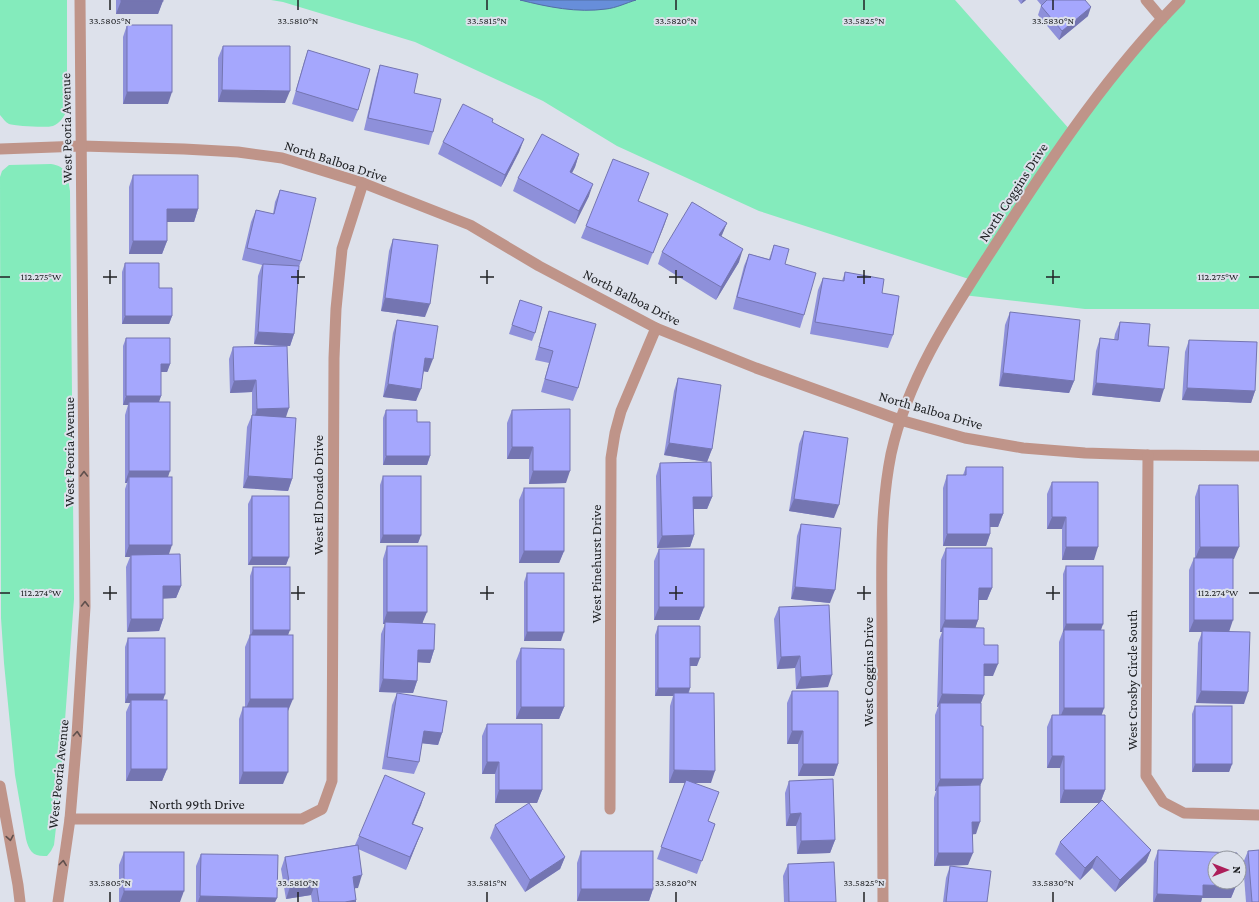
<svg xmlns="http://www.w3.org/2000/svg" width="1259" height="902" font-family="'Crimson Pro',serif">
  <rect width="100%" height="100%" fill="#dde1eb"/>
  <g fill="#84ebbc">
    <path d="M0,0h67v110c-3,7 -7,13 -14,16 -6,2 -38,0 -44,-2 -4,-2 -6,-6 -9,-9z"/>
    <polygon points="271,0 955,0 1071,131 1180,0 1259,0 1259,309 1085,309 963,295 972,280 759,211 617,146 543,101 415,42 283,2"/>
    <path d="M51,164c16,2 17,13 19,27l4,408 -15,202 -5,44 -3,6 -4,5c-14,1 -18,-5 -21,-17l-11,-64 -11,-112 -3,-45 -1,-441 2,-6 7,-6z"/>
  </g>
  <path fill="#678eda" stroke="#526ea4" d="M520,0h116c-10,3 -20,8 -30,9 -29,4 -58,-2 -86,-9z"/>
  <g fill="none" stroke-linecap="round" stroke-linejoin="round">
    <g stroke="#bf9489" stroke-width="11">
      <polyline points="1146,0 1162,19"/>
      <polyline points="0,149 82,146 184,149 238,152 282,158 363,183 470,225 539,266 656,328 756,368 900,420 965,438 1023,448 1085,453 1148,455 1259,456"/>
      <polyline points="1148,455 1146,776 1163,802 1184,813 1259,815"/>
      <polyline points="610,809 611,458 615,433 621,411 656,328"/>
      <polyline points="70,819 302,819 322,809 332,781 334,358 336,309 342,249 363,183"/>
      <path d="M883,902c0,-88 0,-176 -1,-264 0,-61 -3,-124 9,-184 18,-82 67,-151 112,-221 53,-82 108,-163 177,-233"/>
    </g>
    <g stroke="#bf9489" stroke-width="11">
      <polyline points="0,786 18,885 20,902"/>
      <polyline points="58,902 70,819 77,735 85,607 80,0"/>
    </g>
  </g>
  <g fill="#8e90da">
    <polygon points="116,0 163,0 158,14 116,14"/>
    <polygon points="1018,0 1026,0 1021,4"/>
    <polygon points="1037,0 1085,0 1088,16 1059,40 1038,15 1041,6 1042,6"/>
    <polygon points="127,25 168,104 123,104 123,37"/>
    <polygon points="223,46 285,103 218,102 218,58"/>
    <polygon points="308,50 358,110 353,122 292,104 304,62"/>
    <polygon points="380,65 414,93 433,132 429,145 364,130 376,78"/>
    <polygon points="524,139 519,152 501,187 438,154 443,142"/>
    <polygon points="579,154 575,167 572,173 589,196 575,224 513,191 518,178"/>
    <polygon points="133,175 198,209 194,222 167,222 167,241 162,254 129,254 129,187"/>
    <polygon points="644,186 638,202 668,214 648,265 581,238 586,226"/>
    <polygon points="280,190 301,261 299,267 294,334 290,346 287,346 286,417 292,479 288,491 243,488 247,427 252,415 252,392 230,393 229,359 233,347 279,346 254,344 258,276 262,265 242,260 251,222 256,210 273,214 275,202"/>
    <polygon points="727,223 721,236 739,262 716,300 658,264 662,252"/>
    <polygon points="393,239 425,317 381,311 389,251"/>
    <polygon points="774,245 785,264 804,315 800,328 733,309 744,266 749,254 769,259"/>
    <polygon points="125,263 159,288 172,316 169,324 122,324 122,272"/>
    <polygon points="845,272 882,293 893,335 888,348 810,334 818,290 823,278 842,281"/>
    <polygon points="520,300 535,333 532,341 509,334"/>
    <polygon points="549,311 578,388 573,401 541,392 549,363 535,360 545,323"/>
    <polygon points="1010,312 1074,381 1069,393 999,386 1005,325"/>
    <polygon points="397,320 428,372 424,371 416,401 383,397 393,333"/>
    <polygon points="1120,322 1148,346 1160,402 1092,395 1096,351 1100,338 1114,340 1115,334"/>
    <polygon points="126,338 170,364 167,372 161,372 161,396 158,402 168,477 169,554 181,586 176,598 163,598 163,619 159,631 127,632 126,567 130,557 125,557 125,489 127,483 125,483 125,415 128,405 123,405 123,346"/>
    <polygon points="1189,340 1255,391 1251,403 1182,400 1185,352"/>
    <polygon points="678,378 712,449 707,462 664,455 674,391"/>
    <polygon points="386,410 417,422 430,456 427,465 383,465 383,418"/>
    <polygon points="512,410 566,483 529,484 529,459 507,459 507,423"/>
    <polygon points="804,431 834,518 789,511 799,444"/>
    <polygon points="660,463 712,497 707,509 694,509 694,535 690,547 657,548 656,476"/>
    <polygon points="966,467 1003,514 998,527 990,527 990,534 986,546 943,546 943,488 947,475 963,475"/>
    <polygon points="383,476 421,535 418,543 380,543 380,485"/>
    <polygon points="1052,482 1094,560 1062,560 1062,529 1047,529 1047,494"/>
    <polygon points="1199,485 1234,559 1233,559 1229,632 1244,704 1196,703 1198,643 1202,632 1189,632 1189,570 1194,558 1195,558 1195,497"/>
    <polygon points="524,488 564,551 559,563 519,563 519,500"/>
    <polygon points="252,496 289,557 286,565 248,565 248,504"/>
    <polygon points="801,524 830,603 791,599 797,536"/>
    <polygon points="387,546 423,623 434,650 430,663 418,662 417,681 413,693 379,692 381,634 385,624 383,624 383,559"/>
    <polygon points="946,548 992,588 987,600 979,600 978,620 975,628 984,645 993,676 984,676 981,703 980,785 976,834 973,834 968,865 934,866 934,798 936,791 935,791 935,715 938,707 937,707 939,640 942,632 940,632 941,560"/>
    <polygon points="659,549 704,607 699,620 654,620 654,561"/>
    <polygon points="1066,566 1103,624 1101,630 1104,708 1101,715 1105,790 1101,801 1151,850 1146,862 1115,892 1092,868 1080,880 1055,854 1060,842 1099,803 1060,803 1060,768 1047,768 1047,727 1052,715 1059,715 1059,642 1063,631 1063,574"/>
    <polygon points="253,567 288,635 288,711 283,784 239,784 239,719 243,707 245,707 245,647 250,635 250,576"/>
    <polygon points="527,573 561,641 524,641 524,582"/>
    <polygon points="779,607 828,687 796,689 795,668 777,669 774,619"/>
    <polygon points="658,626 697,666 690,666 690,688 689,693 711,783 694,783 708,821 715,824 697,874 657,859 685,783 669,783 670,706 673,696 655,696 655,635"/>
    <polygon points="128,638 165,694 163,700 167,769 162,781 126,781 126,712 130,703 125,703 125,647"/>
    <polygon points="521,648 564,707 559,719 516,719 516,661"/>
    <polygon points="792,691 838,764 834,776 798,776 798,744 787,744 787,703"/>
    <polygon points="397,693 442,733 438,745 422,743 419,762 414,774 382,769 392,705"/>
    <polygon points="1195,706 1232,764 1229,772 1192,772 1192,714"/>
    <polygon points="487,724 542,790 537,803 495,803 495,774 482,774 482,736"/>
    <polygon points="789,781 835,840 830,853 797,854 796,826 786,826 785,793"/>
    <polygon points="425,793 413,824 423,828 406,870 358,849 358,888 354,888 356,902 312,902 311,895 286,899 281,869 285,857 355,845 359,836"/>
    <polygon points="495,825 565,857 560,869 525,892 490,838"/>
    <polygon points="1158,850 1236,886 1231,898 1202,898 1201,902 1153,902 1154,862"/>
    <polygon points="581,851 653,889 649,901 577,901 577,863"/>
    <polygon points="1248,851 1259,902 1246,902 1243,863"/>
    <polygon points="124,852 180,902 119,902 119,865"/>
    <polygon points="201,854 277,898 275,902 196,902 196,866"/>
    <polygon points="788,864 836,902 784,902 783,876"/>
    <polygon points="950,866 987,902 943,902 946,878"/>
  </g>
  <g fill="#7475b1">
    <polygon points="1023,0 1026,0 1021,4"/>
    <polygon points="121,1 163,1 158,14 116,14"/>
    <polygon points="1091,7 1088,16 1059,40 1062,31"/>
    <polygon points="222,90 290,91 285,103 218,102"/>
    <polygon points="127,92 172,92 168,104 123,104"/>
    <polygon points="524,139 519,152 501,187 505,175"/>
    <polygon points="579,154 575,167 566,184 570,172"/>
    <polygon points="593,184 589,196 575,224 579,211"/>
    <polygon points="167,209 198,209 194,222 162,222"/>
    <polygon points="668,214 664,226 648,265 653,253"/>
    <polygon points="727,223 722,235 715,247 719,235"/>
    <polygon points="133,241 167,241 162,254 129,254"/>
    <polygon points="743,249 739,262 716,300 721,287"/>
    <polygon points="385,298 430,304 425,317 381,311"/>
    <polygon points="125,316 172,316 169,324 122,324"/>
    <polygon points="258,332 294,334 290,346 254,344"/>
    <polygon points="425,358 433,359 428,372 421,371"/>
    <polygon points="161,364 170,364 167,372 158,372"/>
    <polygon points="1003,373 1074,381 1069,393 999,386"/>
    <polygon points="256,380 252,392 230,393 234,381"/>
    <polygon points="1096,383 1164,389 1160,402 1092,395"/>
    <polygon points="388,384 421,389 416,401 383,397"/>
    <polygon points="1187,388 1255,391 1251,403 1182,400"/>
    <polygon points="126,396 161,396 158,405 129,402 128,405 123,405"/>
    <polygon points="289,408 285,420 253,422 257,409"/>
    <polygon points="669,443 712,449 707,462 664,455"/>
    <polygon points="512,447 533,447 529,459 507,459"/>
    <polygon points="386,456 430,456 427,465 383,465"/>
    <polygon points="129,471 170,471 166,483 129,477 127,483 125,483"/>
    <polygon points="533,471 570,471 566,483 529,484"/>
    <polygon points="248,476 292,479 288,491 243,488"/>
    <polygon points="693,497 712,497 707,509 689,509"/>
    <polygon points="794,499 839,505 834,518 789,511"/>
    <polygon points="990,514 1003,514 998,527 986,527"/>
    <polygon points="1052,517 1066,517 1062,529 1047,529"/>
    <polygon points="947,534 990,534 986,546 943,546"/>
    <polygon points="383,535 421,535 418,543 380,543"/>
    <polygon points="694,535 690,547 657,548 662,536"/>
    <polygon points="129,545 172,545 168,557 131,555 130,557 125,557"/>
    <polygon points="1066,547 1098,547 1094,560 1062,560"/>
    <polygon points="1200,547 1239,547 1234,559 1195,559"/>
    <polygon points="524,551 564,551 559,563 519,563"/>
    <polygon points="252,557 289,557 286,565 248,565"/>
    <polygon points="163,586 181,586 176,598 159,599"/>
    <polygon points="795,587 835,590 830,603 791,599"/>
    <polygon points="979,588 992,588 987,600 974,600"/>
    <polygon points="659,607 704,607 699,620 654,620"/>
    <polygon points="387,612 427,612 422,624 385,622 385,624 383,624"/>
    <polygon points="131,619 163,619 159,631 127,632"/>
    <polygon points="945,620 978,620 974,632 943,627 942,632 940,632"/>
    <polygon points="1194,620 1233,620 1229,632 1189,632"/>
    <polygon points="1066,624 1103,624 1100,632 1063,632"/>
    <polygon points="253,630 290,630 287,638 250,638"/>
    <polygon points="527,632 564,632 561,641 524,641"/>
    <polygon points="418,650 434,650 430,663 413,662"/>
    <polygon points="800,656 795,668 777,669 781,657"/>
    <polygon points="690,658 700,658 697,666 687,666"/>
    <polygon points="984,664 998,664 993,676 980,676"/>
    <polygon points="832,675 828,687 796,689 801,677"/>
    <polygon points="383,679 417,681 413,693 379,692"/>
    <polygon points="658,688 690,688 687,696 674,693 673,696 655,696"/>
    <polygon points="1201,691 1248,692 1244,704 1196,703"/>
    <polygon points="128,694 165,694 162,703 131,700 130,703 125,703"/>
    <polygon points="942,694 984,695 979,708 940,703 938,707 937,707"/>
    <polygon points="250,699 293,699 288,711 245,711"/>
    <polygon points="521,707 564,707 559,719 516,719"/>
    <polygon points="1064,708 1104,708 1100,720 1059,720"/>
    <polygon points="424,731 442,733 438,745 419,743"/>
    <polygon points="792,731 803,731 798,744 787,744"/>
    <polygon points="1052,756 1064,756 1060,768 1047,768"/>
    <polygon points="487,762 499,762 495,774 482,774"/>
    <polygon points="803,764 838,764 834,776 798,776"/>
    <polygon points="1195,764 1232,764 1229,772 1192,772"/>
    <polygon points="131,769 167,769 162,781 126,781"/>
    <polygon points="674,770 715,771 711,783 669,783"/>
    <polygon points="243,772 288,772 283,784 239,784"/>
    <polygon points="940,779 983,779 978,791 938,786 936,791 935,791"/>
    <polygon points="499,790 542,790 537,803 495,803"/>
    <polygon points="1064,790 1105,790 1100,803 1060,803"/>
    <polygon points="425,793 421,805 408,836 412,824"/>
    <polygon points="801,813 796,826 786,826 790,814"/>
    <polygon points="972,822 980,822 976,834 968,835"/>
    <polygon points="423,828 418,840 406,870 410,857"/>
    <polygon points="835,840 830,853 797,854 801,841"/>
    <polygon points="1151,850 1146,862 1115,892 1120,880"/>
    <polygon points="938,853 973,853 968,865 934,866"/>
    <polygon points="1097,856 1092,868 1080,880 1085,868"/>
    <polygon points="565,857 560,869 525,892 530,880"/>
    <polygon points="362,875 358,888 348,889 353,877"/>
    <polygon points="316,882 311,895 286,899 290,887"/>
    <polygon points="1203,885 1236,886 1231,898 1202,898 1201,902 1154,902 1157,894"/>
    <polygon points="581,889 653,889 649,901 577,901"/>
    <polygon points="124,891 184,891 180,902 120,902"/>
    <polygon points="200,896 277,898 275,902 198,902"/>
    <polygon points="356,900 356,902 345,902"/>
  </g>
  <g fill="#a5a7fd" stroke="#7475b1">
    <rect x="121" y="0" width="42" height="1"/>
    <polygon points="1047,0 1085,0 1091,7 1062,31 1041,6"/>
    <rect x="127" y="25" width="45" height="67"/>
    <polygon points="223,46 290,46 290,91 222,90"/>
    <polygon points="308,50 370,69 358,110 296,91"/>
    <polygon points="380,65 418,74 414,93 441,99 433,132 368,118"/>
    <polygon points="463,104 493,119 492,122 524,139 505,175 443,142"/>
    <polygon points="542,134 579,154 570,172 593,184 579,211 518,178"/>
    <polygon points="613,159 649,173 638,201 668,214 653,253 586,226"/>
    <polygon points="133,175 198,175 198,209 167,209 167,241 133,241"/>
    <polygon points="280,190 316,198 301,261 247,248 256,210 274,214"/>
    <polygon points="692,202 727,223 719,235 743,249 721,287 662,252"/>
    <polygon points="393,239 438,245 430,304 385,298"/>
    <polygon points="774,245 789,249 785,264 816,273 804,315 737,297 749,254 770,260"/>
    <polygon points="125,263 159,263 159,288 172,288 172,316 125,316"/>
    <polygon points="263,264 299,266 294,334 258,332"/>
    <polygon points="845,272 884,279 882,293 899,296 893,335 815,322 823,278 844,281"/>
    <polygon points="520,300 542,307 535,333 512,325"/>
    <polygon points="549,311 596,324 578,388 545,379 553,351 539,347"/>
    <polygon points="1010,312 1080,320 1074,381 1003,373"/>
    <polygon points="397,320 438,326 433,359 425,358 421,389 388,384"/>
    <polygon points="1120,322 1150,324 1148,346 1169,347 1164,389 1096,383 1100,338 1118,340"/>
    <polygon points="126,338 170,338 170,364 161,364 161,396 126,396"/>
    <polygon points="1189,340 1257,342 1255,391 1187,388"/>
    <polygon points="287,346 289,408 257,409 256,380 234,381 233,347"/>
    <polygon points="678,378 721,385 712,449 669,443"/>
    <rect x="129" y="402" width="41" height="69"/>
    <polygon points="570,409 570,471 533,471 533,447 512,447 512,410"/>
    <polygon points="386,410 417,410 417,422 430,422 430,456 386,456"/>
    <polygon points="252,415 296,418 292,479 248,476"/>
    <polygon points="804,431 848,438 839,505 794,499"/>
    <polygon points="711,462 712,497 693,497 694,535 662,536 660,463"/>
    <polygon points="966,467 1003,467 1003,514 990,514 990,534 947,534 947,475 966,475"/>
    <rect x="383" y="476" width="38" height="59"/>
    <rect x="129" y="477" width="43" height="68"/>
    <polygon points="1052,482 1098,482 1098,547 1066,547 1066,517 1052,517"/>
    <polygon points="1199,485 1238,485 1239,547 1200,547"/>
    <rect x="524" y="488" width="40" height="63"/>
    <rect x="252" y="496" width="37" height="61"/>
    <polygon points="801,524 841,528 835,590 795,587"/>
    <rect x="387" y="546" width="40" height="66"/>
    <polygon points="946,548 992,548 992,588 979,588 978,620 945,620"/>
    <rect x="659" y="549" width="45" height="58"/>
    <polygon points="180,554 181,586 163,586 163,619 131,619 131,555"/>
    <rect x="1194" y="558" width="39" height="62"/>
    <rect x="1066" y="566" width="37" height="58"/>
    <rect x="253" y="567" width="37" height="63"/>
    <rect x="527" y="573" width="37" height="59"/>
    <polygon points="829,605 832,675 801,677 800,656 781,657 779,607"/>
    <polygon points="385,622 435,624 434,650 418,650 417,681 383,679"/>
    <polygon points="658,626 700,626 700,658 690,658 690,688 658,688"/>
    <polygon points="943,627 984,628 984,645 998,645 998,664 984,664 984,695 942,694"/>
    <rect x="1064" y="630" width="40" height="78"/>
    <polygon points="1202,631 1250,632 1248,692 1201,691"/>
    <rect x="250" y="635" width="43" height="64"/>
    <rect x="128" y="638" width="37" height="56"/>
    <polygon points="521,648 564,649 564,707 521,707"/>
    <polygon points="792,691 838,691 838,764 803,764 803,731 792,731"/>
    <polygon points="397,693 447,701 442,733 424,731 419,762 387,757"/>
    <polygon points="674,693 714,693 715,771 674,770"/>
    <rect x="131" y="700" width="36" height="69"/>
    <polygon points="940,703 981,703 981,726 983,726 983,779 940,779"/>
    <rect x="1195" y="706" width="37" height="58"/>
    <rect x="243" y="707" width="45" height="65"/>
    <polygon points="1052,715 1105,715 1105,790 1064,790 1064,756 1052,756"/>
    <polygon points="487,724 542,724 542,790 499,790 499,762 487,762"/>
    <polygon points="385,775 425,793 412,824 423,828 410,857 359,836"/>
    <polygon points="833,779 835,840 801,841 801,813 790,814 789,781"/>
    <polygon points="686,780 719,792 708,821 715,824 702,861 661,847"/>
    <polygon points="980,785 980,822 972,822 973,853 938,853 938,786"/>
    <polygon points="1102,800 1151,850 1120,880 1097,856 1085,868 1060,842"/>
    <polygon points="529,803 565,857 530,880 495,825"/>
    <polygon points="358,845 362,875 353,877 356,900 345,902 319,902 316,882 290,887 285,857"/>
    <polygon points="1158,850 1237,853 1237,858 1215,858 1215,882 1236,882 1236,886 1203,885 1203,896 1157,894"/>
    <polygon points="1259,850 1259,902 1252,902 1248,851"/>
    <rect x="581" y="851" width="72" height="38"/>
    <rect x="124" y="852" width="60" height="39"/>
    <polygon points="201,854 278,855 277,898 200,896"/>
    <polygon points="834,862 836,902 789,902 788,864"/>
    <polygon points="950,866 991,871 987,902 946,902"/>
  </g>
  <defs><path id="oneway-chevron" d="M-2-3.5L2.5 0L-2 3.5" fill="none" stroke-width="1.6" stroke-linecap="round" stroke-linejoin="round"/></defs>
  <g stroke="#60504d">
    <use href="#oneway-chevron" transform="translate(84 474) rotate(-90)"/>
    <use href="#oneway-chevron" transform="translate(85 604) rotate(-89)"/>
    <use href="#oneway-chevron" transform="translate(77 734) rotate(-85)"/>
    <use href="#oneway-chevron" transform="translate(10 838) rotate(80)"/>
    <use href="#oneway-chevron" transform="translate(63 863) rotate(-83)"/>
  </g>
  <path fill="none" stroke="#202225" stroke-width="1.5" d="M110,0v10M298,0v10M487,0v10M676,0v10M864,0v10M1053,0v10M110,270v14M298,270v14M487,270v14M676,270v14M864,270v14M1053,270v14M0,277h10M103,277h14M291,277h14M480,277h14M669,277h14M857,277h14M1046,277h14M1249,277h10M110,586v14M298,586v14M487,586v14M676,586v14M864,586v14M1053,586v14M0,593h10M103,593h14M291,593h14M480,593h14M669,593h14M857,593h14M1046,593h14M1249,593h10M110,892v10M298,892v10M487,892v10M676,892v10M864,892v10M1053,892v10"/>
  <g text-anchor="middle" stroke-width="4" stroke-linejoin="round" paint-order="stroke">
    <g font-size="14" fill="#202225" stroke="#dde1eb">
      <text transform="translate(66 128) rotate(-91)" y="5">West Peoria Avenue</text>
      <text transform="translate(336 161) rotate(18)" y="5">North Balboa Drive</text>
      <text transform="translate(1013 192) rotate(-57)" y="5">North Coggins Drive</text>
      <text transform="translate(632 297) rotate(27)" y="5">North Balboa Drive</text>
      <text transform="translate(931 410) rotate(16)" y="5">North Balboa Drive</text>
      <text transform="translate(69 452) rotate(-90)" y="5">West Peoria Avenue</text>
      <text transform="translate(318 495) rotate(-90)" y="5">West El Dorado Drive</text>
      <text transform="translate(596 564) rotate(-90)" y="5">West Pinehurst Drive</text>
      <text transform="translate(868 672) rotate(-90)" y="5">West Coggins Drive</text>
      <text transform="translate(1132 680) rotate(-90)" y="5">West Crosby Circle South</text>
      <text transform="translate(58 774) rotate(-84)" y="5">West Peoria Avenue</text>
      <text x="197" y="809">North 99th Drive</text>
    </g>
  </g>
  <g font-size="10" text-anchor="middle" fill="#202225" stroke="#dde1eb" stroke-width="4" stroke-linejoin="round" paint-order="stroke">
    <text x="110" y="24">33.5805°N</text>
    <text x="298" y="24">33.5810°N</text>
    <text x="487" y="24">33.5815°N</text>
    <text x="676" y="24">33.5820°N</text>
    <text x="864" y="24">33.5825°N</text>
    <text x="1053" y="24">33.5830°N</text>
    <text x="1218" y="280">112.275°W</text>
    <text x="41" y="280">112.275°W</text>
    <text x="1218" y="596">112.274°W</text>
    <text x="41" y="596">112.274°W</text>
    <text x="110" y="886">33.5805°N</text>
    <text x="298" y="886">33.5810°N</text>
    <text x="487" y="886">33.5815°N</text>
    <text x="676" y="886">33.5820°N</text>
    <text x="864" y="886">33.5825°N</text>
    <text x="1053" y="886">33.5830°N</text>
  </g>
  <g transform="translate(1227 870) rotate(90)"><circle r="19" fill="#dde1eb" stroke="#91959c"/>
  <path d="M0-3L7 15L0 10L-7 15Z" fill="#ac1e5a"/>
  <text y="-6" font-size="11" font-weight="bold" text-anchor="middle" fill="#202225">N</text>
  </g>
</svg>
